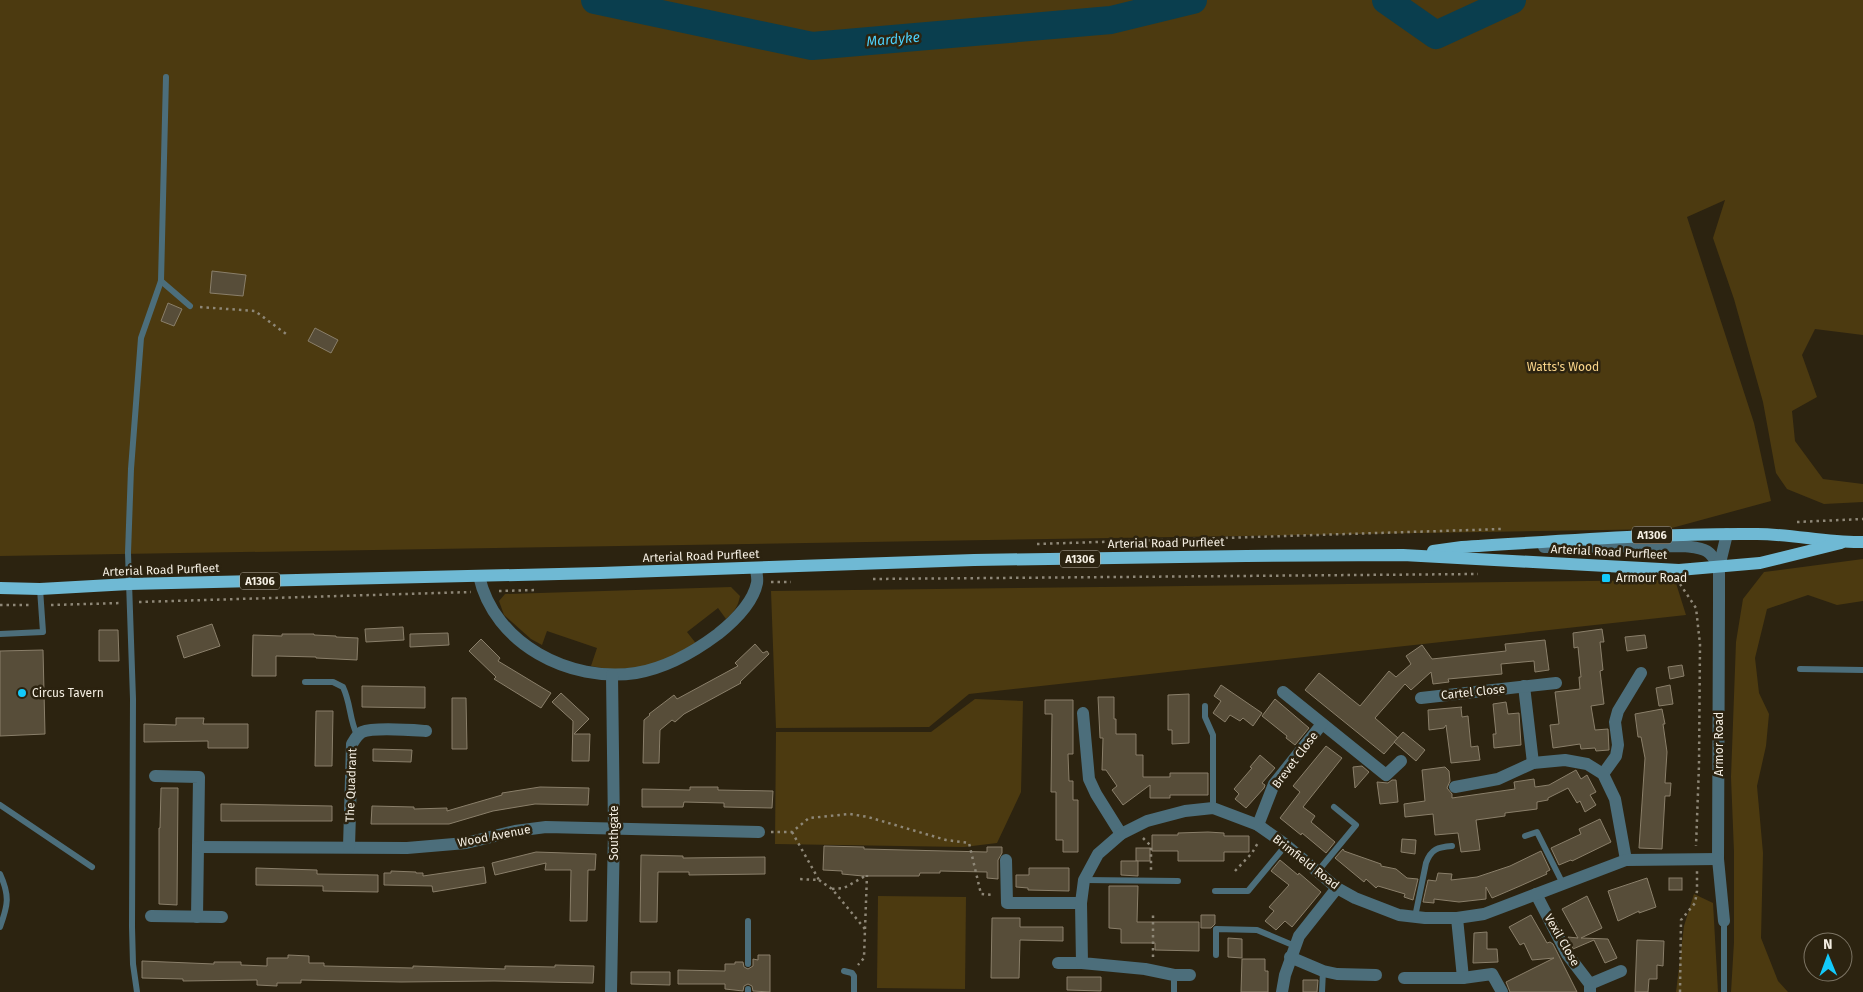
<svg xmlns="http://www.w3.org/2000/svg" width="1863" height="992" font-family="'Fira Sans',sans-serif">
  <rect width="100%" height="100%" fill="#2c2310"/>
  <g fill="#4c3a10">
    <polygon points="0,0 1863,0 1863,335 1815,329 1802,355 1817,397 1792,411 1795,441 1823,479 1863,484 1863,502 1824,504 1787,489 1776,473 1763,402 1734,299 1713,238 1725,200 1687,217 1754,423 1771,501 1668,529 0,556"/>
    <polygon points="1863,559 1863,601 1837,605 1808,595 1767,609 1755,658 1759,693 1769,714 1766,746 1757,786 1763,853 1761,938 1778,981 1788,992 1731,992 1734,942 1734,852 1731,777 1736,642 1743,599 1764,572"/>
    <polygon points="1675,580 1686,615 969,694 929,727 776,728 771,591"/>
    <path d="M731,587l9,9c-2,11 -6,16 -14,23l-8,-11 -31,24 11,14 -41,19 -45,5 -21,-4 6,-18 -50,-17 -5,14 -11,-6 -27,-24 -5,-14 6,-7z"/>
    <polygon points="975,699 1023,701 1021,792 997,843 964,847 775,844 776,732 931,732"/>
    <polygon points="1694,894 1713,903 1718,992 1676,992 1684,926"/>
    <polygon points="878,896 966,897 965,989 877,988"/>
  </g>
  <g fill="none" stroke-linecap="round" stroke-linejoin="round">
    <g stroke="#0a3e4e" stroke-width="28">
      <polyline points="595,0 812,46 1111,20 1193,0"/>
      <polyline points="1386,0 1436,35 1512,0"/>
    </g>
  </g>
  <g fill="#574d39" stroke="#8a7f6a">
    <polygon points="212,271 246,275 243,296 210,293"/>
    <polygon points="168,303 182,309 174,326 161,321"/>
    <polygon points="315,328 338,340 331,353 308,341"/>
    <polygon points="212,624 220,646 184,658 177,636"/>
    <polygon points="403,627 404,640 366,642 365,629"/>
    <polygon points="1602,629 1604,642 1600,642 1603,670 1600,671 1604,704 1591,706 1595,730 1608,729 1609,750 1596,751 1595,748 1581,749 1580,744 1553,748 1550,725 1559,724 1555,692 1580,689 1579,677 1581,677 1578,647 1574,648 1573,633"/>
    <polygon points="99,630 118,630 119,661 99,661"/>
    <polygon points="448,633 449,645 410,647 410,634"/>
    <polygon points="282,634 314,634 314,635 336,636 336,637 358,638 357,660 316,658 316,657 276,656 276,676 252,676 253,635 282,636"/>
    <polygon points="1645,635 1647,648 1627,651 1625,637"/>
    <polygon points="481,639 500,658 498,661 551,693 541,708 494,679 496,677 469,651"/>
    <polygon points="1545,640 1549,670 1535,672 1534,661 1501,664 1502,674 1448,679 1449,682 1433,684 1431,672 1411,690 1405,684 1375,718 1398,738 1384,754 1305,690 1319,673 1360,706 1389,671 1396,677 1411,664 1406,656 1422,645 1432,659 1506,651 1505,644"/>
    <polygon points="755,644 763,653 767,651 769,654 740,682 741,683 684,714 675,722 672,720 660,730 659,763 643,763 644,720 650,715 649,714 674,695 677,699 738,666 735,663"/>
    <polygon points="43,650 45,734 0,736 0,651"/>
    <polygon points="1682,665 1684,676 1670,679 1668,667"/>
    <polygon points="1221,685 1262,713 1253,726 1243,718 1240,721 1230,715 1225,722 1213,713 1221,701 1214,696"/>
    <polygon points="1670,685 1673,704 1659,706 1656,688"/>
    <polygon points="362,686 425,687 425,708 362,707"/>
    <polygon points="561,693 589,719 574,734 590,734 589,761 572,761 573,721 552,702"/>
    <polygon points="1189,694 1189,743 1172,744 1172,730 1168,730 1168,695"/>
    <polygon points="1098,697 1114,697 1114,719 1116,719 1116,734 1136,734 1136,755 1143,755 1143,777 1170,777 1170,773 1208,773 1208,795 1170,795 1170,798 1150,798 1150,785 1123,805 1112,790 1117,786 1106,770 1102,770 1103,738 1100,738"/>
    <polygon points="452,698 466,698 467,749 452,749"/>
    <polygon points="1275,699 1309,728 1295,745 1286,738 1287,736 1262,716"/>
    <polygon points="1045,700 1073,700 1073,754 1068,754 1069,781 1073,781 1073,800 1078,800 1078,852 1063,852 1063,840 1056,840 1056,792 1051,792 1052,714 1045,714"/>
    <polygon points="1506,702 1508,714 1519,713 1521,745 1494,748 1493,734 1496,734 1493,704"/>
    <polygon points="1462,707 1461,708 1462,717 1468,716 1471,747 1478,746 1480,760 1451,763 1446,725 1444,728 1429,730 1428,710"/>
    <polygon points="1662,709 1665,724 1663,724 1667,752 1665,783 1671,783 1670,796 1665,796 1662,849 1639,848 1645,758 1641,737 1638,737 1635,714"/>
    <polygon points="316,711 333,711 332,766 315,766"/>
    <polygon points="176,718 204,718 203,724 248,724 248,748 208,748 208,741 144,742 144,724 176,725"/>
    <polygon points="1403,732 1425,750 1416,761 1394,742"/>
    <polygon points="1326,746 1342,758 1303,807 1315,816 1311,822 1335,842 1326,853 1302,833 1301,835 1280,818 1300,792 1293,786"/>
    <polygon points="373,749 412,750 411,762 373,761"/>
    <polygon points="1260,755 1275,768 1262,783 1265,785 1264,788 1246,808 1235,799 1239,794 1234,789 1252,768 1250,767"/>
    <polygon points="1362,766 1369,772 1355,788 1353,767"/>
    <polygon points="1445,767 1449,771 1450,781 1447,788 1452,794 1452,798 1515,789 1514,782 1534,779 1535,787 1549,785 1576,770 1581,779 1587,775 1596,792 1590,795 1596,805 1585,812 1580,801 1577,803 1568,788 1548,798 1548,800 1537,802 1537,809 1505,813 1505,816 1476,820 1480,850 1461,852 1458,833 1435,835 1433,814 1405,817 1404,804 1425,801 1422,770"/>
    <polygon points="1392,780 1396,780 1398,802 1380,804 1377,782 1388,783"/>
    <polygon points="540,787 589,788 588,805 535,804 493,811 449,824 371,824 372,806 414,807 414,809 447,808 447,811 502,795 502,793"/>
    <polygon points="690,787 718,787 718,790 773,791 772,808 724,807 724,803 684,802 683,807 642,807 642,789 690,790"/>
    <polygon points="161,788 178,788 177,905 159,904 159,828 160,828"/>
    <polygon points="221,804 332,806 332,821 221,821"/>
    <polygon points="1600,819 1611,842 1572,861 1571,860 1559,865 1551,848 1581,834 1579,829"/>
    <polygon points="1208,832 1224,833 1224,836 1249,836 1249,852 1224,852 1224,861 1178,861 1178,851 1152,851 1152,835 1178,835 1178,833"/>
    <polygon points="1402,839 1416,840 1415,854 1401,852"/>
    <polygon points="824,846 864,847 864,849 987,852 987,847 1002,847 1002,853 998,860 998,879 987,878 987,872 940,871 940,873 920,873 919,876 863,876 842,874 842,871 823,870"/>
    <rect x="1136" y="848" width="14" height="13"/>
    <polygon points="1343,849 1344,851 1381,864 1381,866 1396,869 1407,878 1418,879 1413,900 1404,897 1405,894 1378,886 1376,888 1366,879 1364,882 1335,858"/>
    <polygon points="1541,851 1550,870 1546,872 1547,874 1520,886 1492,898 1486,887 1486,899 1459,902 1434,899 1434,903 1423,902 1428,880 1436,881 1438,873 1452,874 1451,880 1477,877 1510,866"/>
    <polygon points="536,852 596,854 595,870 588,870 587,921 570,921 571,870 545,870 546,863 495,875 492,863"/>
    <polygon points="641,855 683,856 683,858 765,857 765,874 689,875 689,872 658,872 657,922 640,922"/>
    <polygon points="1280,860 1298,875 1299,873 1321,892 1292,927 1285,921 1276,930 1265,921 1274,911 1269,907 1289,885 1271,871"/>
    <polygon points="1121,861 1138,861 1138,876 1121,875"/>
    <polygon points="484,867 486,883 433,892 432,886 384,885 384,873 391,873 391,871 416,872 416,873 423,873 423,876"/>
    <polygon points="256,868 317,870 317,874 378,875 378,892 323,891 323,886 256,885"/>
    <polygon points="1029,868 1069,868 1069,891 1028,890 1028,888 1016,887 1016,875 1029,875"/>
    <polygon points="1647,878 1656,907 1639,913 1639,911 1618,921 1608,891"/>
    <rect x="1669" y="878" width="13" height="12"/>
    <polygon points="1109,886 1138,886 1137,922 1199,922 1199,951 1155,950 1155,943 1121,943 1121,929 1109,928"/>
    <polygon points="1587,896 1602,928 1581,938 1608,939 1617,958 1605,963 1594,940 1573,949 1568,937 1578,938 1562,909"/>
    <polygon points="1201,915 1215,915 1215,924 1211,928 1201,928"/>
    <polygon points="1531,915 1547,943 1550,942 1553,944 1577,992 1510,992 1506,982 1554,958 1532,960 1524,943 1520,945 1509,927"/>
    <polygon points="992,918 1020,918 1020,927 1063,927 1063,941 1020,940 1019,978 991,978"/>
    <polygon points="1487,932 1487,949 1497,949 1498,962 1473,963 1474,933"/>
    <polygon points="1228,938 1242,939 1242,958 1228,957"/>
    <polygon points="1637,940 1664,941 1663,966 1657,965 1657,979 1649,979 1648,992 1635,992"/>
    <polygon points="288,955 309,956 309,963 324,963 324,966 413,968 413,966 505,969 505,966 555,967 555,965 594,966 593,983 494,981 401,982 301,980 301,983 277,983 277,986 257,985 257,980 183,981 183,979 142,978 142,961 214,964 214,962 241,962 241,965 267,966 267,958 288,958"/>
    <polygon points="758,955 770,955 770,992 753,991 752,986 748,984 744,986 743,991 725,989 725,984 678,984 678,970 725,971 725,964 735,964 735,962 743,962 744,967 748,969 753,966 753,959 758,960"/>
    <polygon points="1242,959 1265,959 1265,971 1268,971 1268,992 1241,992"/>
    <polygon points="631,972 670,972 670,985 631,984"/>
    <polygon points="1067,977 1101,977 1101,991 1067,990"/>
    <polygon points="1303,980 1318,980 1317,992 1303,992"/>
  </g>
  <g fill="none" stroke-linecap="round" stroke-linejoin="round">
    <g stroke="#8e8777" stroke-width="2.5" stroke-dasharray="2.5 4" stroke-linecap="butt">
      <polyline points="200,307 255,311 286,334"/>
      <polyline points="1797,522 1863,519"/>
      <polyline points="1037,544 1502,529"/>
      <polyline points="873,579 1478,574"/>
      <polyline points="771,582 791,582"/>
      <polyline points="1680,584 1696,608 1700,644 1699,765 1696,846"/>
      <polyline points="499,591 538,590"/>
      <polyline points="139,602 471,592"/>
      <polyline points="0,605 31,605"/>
      <polyline points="51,605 121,603"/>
      <polyline points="771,832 792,832 809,818 850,814 868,817 946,840 969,843 981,894 993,895"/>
      <polyline points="792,832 819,880 798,879"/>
      <polyline points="1143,838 1151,846 1151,870"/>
      <polyline points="1235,871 1252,853 1259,841"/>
      <polyline points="819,880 832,889 865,929 864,958 858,965"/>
      <polyline points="832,889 844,888 867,875"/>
      <polyline points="865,929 867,875"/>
      <polyline points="1153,957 1153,914"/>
      <polyline points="1680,992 1681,920 1695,903 1697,891 1697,871"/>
    </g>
    <g stroke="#4c6e7b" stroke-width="6">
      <polyline points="161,281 190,306"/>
      <polyline points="0,634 43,632 40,589"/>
      <polyline points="1800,669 1863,670"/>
      <path d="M305,682h28l10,5c8,17 6,31 14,48"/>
      <polyline points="1205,706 1205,717 1213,735 1213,808"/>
      <polyline points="0,805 92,867"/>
      <polyline points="1525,836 1537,832 1563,884"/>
      <polyline points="1318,871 1356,825 1334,807"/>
      <path d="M0,874c10,22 8,31 0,53"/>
      <polyline points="1084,880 1178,881"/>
      <polyline points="1215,891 1248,891 1286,845"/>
      <path d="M1415,917l11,-54c5,-14 12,-16 26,-17"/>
      <polyline points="1216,955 1216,929 1257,930 1295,946"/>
      <polyline points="748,964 748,921"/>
      <polyline points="844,971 852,973 854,976 854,992"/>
      <polyline points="1174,975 1174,992"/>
      <polyline points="137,992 133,964 132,927 133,699 128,553 131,469 141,338 161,281 166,77"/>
      <polyline points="748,992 748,989"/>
      <polyline points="1322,992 1323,971"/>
      <polyline points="1724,992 1724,921"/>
    </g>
    <g stroke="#4c6e7b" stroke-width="12">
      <path d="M1544,547l140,-1c21,3 25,2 35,21"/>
      <path d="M479,576c15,68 91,107 157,97 30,-5 58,-21 82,-39 15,-12 35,-31 39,-51 1,-5 -1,-11 -1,-15"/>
      <polyline points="1524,686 1533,763"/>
      <polyline points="1283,692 1386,775 1401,761"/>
      <polyline points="1421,698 1556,683"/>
      <polyline points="1083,713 1089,779 1096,794 1121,834"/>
      <polyline points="1603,774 1616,756 1618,745 1615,722 1618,711 1641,673"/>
      <polyline points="155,776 199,777 197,917"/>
      <polyline points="1455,787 1498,779 1533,763 1565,760 1587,764 1603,774 1615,799 1626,860"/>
      <polyline points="1258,825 1274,784 1322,724"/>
      <polyline points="198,847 407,848 466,843 515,831 546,827 759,832"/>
      <path d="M349,847l3,-103c3,-5 5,-9 10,-12 12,-5 50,-2 64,-1"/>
      <polyline points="1006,860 1007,903 1081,903"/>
      <polyline points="1536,894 1567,954 1590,984 1590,992"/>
      <polyline points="151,916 222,917"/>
      <polyline points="1457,918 1463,978"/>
      <polyline points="1724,921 1718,859 1719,601 1719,567 1727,534"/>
      <polyline points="1290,957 1323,971 1337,974 1376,975"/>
      <polyline points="1058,963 1082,963"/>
      <polyline points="1190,975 1174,975 1145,969 1082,963 1081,903 1084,880 1098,854 1121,834 1147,821 1185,811 1213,808 1258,825 1286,845 1337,888 1355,898 1399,915 1425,918 1457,918 1484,914 1626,860 1718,859"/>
      <polyline points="1404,978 1463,978 1492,974 1502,992"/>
      <polyline points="1590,984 1621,971"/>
      <polyline points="611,992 614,829 612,675"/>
      <polyline points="1282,992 1285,975 1299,936 1337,888"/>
    </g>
    <g stroke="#6fb9d4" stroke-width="12">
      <path d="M1433,551l29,-4c99,-6 197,-14 295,-13 36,0 70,9 106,8"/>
      <polyline points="0,588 40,589 129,584 600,573 974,560 1246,556 1403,555 1679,570 1760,563 1841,543"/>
    </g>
  </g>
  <g fill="#13cafb" stroke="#2c2310" stroke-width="2">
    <rect x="1601" y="573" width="10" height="10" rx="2.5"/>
    <circle cx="22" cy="693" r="5"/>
  </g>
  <g text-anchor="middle" stroke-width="5" stroke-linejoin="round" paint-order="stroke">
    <g fill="#2c2310" stroke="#b8b1a3" stroke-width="1">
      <rect x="1632" y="526.5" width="40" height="17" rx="4"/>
      <rect x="1060" y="550.5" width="40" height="17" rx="4"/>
      <rect x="240" y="572.5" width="40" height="17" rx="4"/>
    </g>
    <g font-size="11" font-weight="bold" fill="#f4eee2">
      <text x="1652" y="539">A1306</text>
      <text x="1080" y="563">A1306</text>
      <text x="260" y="585">A1306</text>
    </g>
    <g font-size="12" fill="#fad58a" stroke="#2c2310">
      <text x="1563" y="371">Watts's Wood</text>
    </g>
    <g font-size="12" fill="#f4eee2" stroke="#2c2310">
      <text transform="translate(1166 543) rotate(-1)" y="4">Arterial Road Purfleet</text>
      <text transform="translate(1609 552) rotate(3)" y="4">Arterial Road Purfleet</text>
      <text transform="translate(701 556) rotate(-2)" y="4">Arterial Road Purfleet</text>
      <text transform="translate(161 570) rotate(-2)" y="4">Arterial Road Purfleet</text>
      <text transform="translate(1473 692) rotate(-6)" y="4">Cartel Close</text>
      <text transform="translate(1719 744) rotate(-90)" y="4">Armor Road</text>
      <text transform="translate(1295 760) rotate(-53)" y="4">Brevet Close</text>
      <text transform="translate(351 785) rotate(-88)" y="4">The Quadrant</text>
      <text transform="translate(614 833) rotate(-90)" y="4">Southgate</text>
      <text transform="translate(494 836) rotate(-11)" y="4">Wood Avenue</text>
      <text transform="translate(1306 862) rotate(38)" y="4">Brimfield Road</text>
      <text transform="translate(1562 940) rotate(60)" y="4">Vexil Close</text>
    </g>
    <g font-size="12" fill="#f4eee2" stroke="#2c2310" text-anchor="start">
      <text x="1616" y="582">Armour Road</text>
      <text x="32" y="697">Circus Tavern</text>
    </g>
    <g font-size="14" font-style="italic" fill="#4cd0fb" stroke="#2c2310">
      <text transform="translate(893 39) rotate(-5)" y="5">Mardyke</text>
    </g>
  </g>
  <g transform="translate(1828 957) rotate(359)"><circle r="24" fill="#2c2310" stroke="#7c7464"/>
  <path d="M0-4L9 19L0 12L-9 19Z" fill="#13cafb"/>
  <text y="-8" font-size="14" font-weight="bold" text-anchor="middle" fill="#f4eee2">N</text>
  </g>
</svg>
